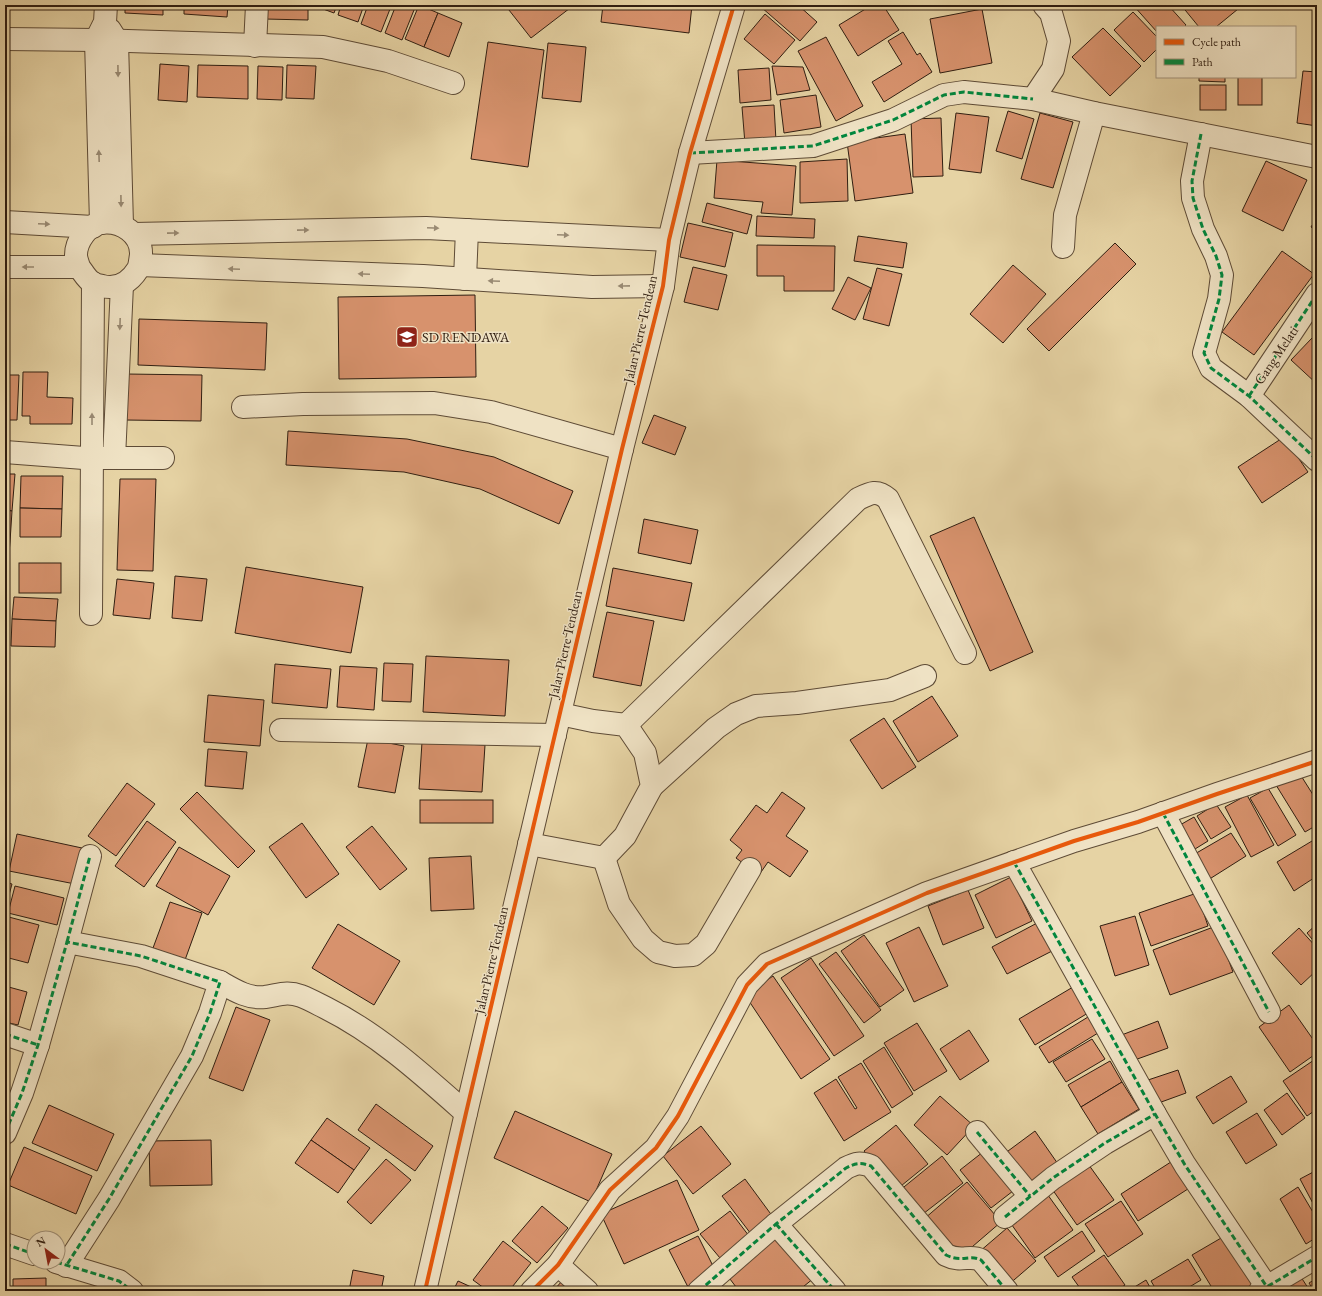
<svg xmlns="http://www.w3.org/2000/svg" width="1322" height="1296" font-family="'EB Garamond',serif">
  <rect width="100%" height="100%" fill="#e6d3a4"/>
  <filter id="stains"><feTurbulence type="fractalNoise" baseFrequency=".005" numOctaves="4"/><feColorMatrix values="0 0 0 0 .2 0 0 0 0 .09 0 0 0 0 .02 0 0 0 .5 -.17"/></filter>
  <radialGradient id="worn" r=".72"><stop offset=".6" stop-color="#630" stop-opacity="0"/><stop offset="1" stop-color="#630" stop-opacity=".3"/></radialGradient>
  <g fill="#d7926d" stroke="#301e11">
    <polygon points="125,5 163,5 163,15 125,13"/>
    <polygon points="184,5 228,5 227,17 184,14"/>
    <polygon points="266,5 308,5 308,20 265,19"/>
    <polygon points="315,5 337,5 334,13 315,6"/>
    <polygon points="341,5 364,5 358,22 338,15"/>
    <polygon points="368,5 380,5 390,9 381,32 361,24"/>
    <polygon points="396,5 416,5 402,40 385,33"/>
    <polygon points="419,5 438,13 424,47 405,39"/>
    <polygon points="505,5 574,5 531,38"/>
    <polygon points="603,5 692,5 689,33 601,22"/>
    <polygon points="762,5 798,5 817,22 800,41 761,7"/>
    <polygon points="872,5 883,5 899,30 858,56 839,25"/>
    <polygon points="1133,5 1168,5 1186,25 1184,27 1157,27 1157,32"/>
    <polygon points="1181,5 1234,5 1238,9 1216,27 1199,27"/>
    <polygon points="982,9 992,63 940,73 930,19"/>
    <polygon points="1133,12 1157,37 1157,49 1144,62 1114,30"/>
    <polygon points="438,13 462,23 449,57 424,47"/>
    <polygon points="765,14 795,40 774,64 744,39"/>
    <polygon points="1103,28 1141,66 1110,96 1072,57"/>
    <polygon points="903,32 917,55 920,53 932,72 884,102 872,82 902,64 888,41"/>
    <polygon points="826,37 863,106 836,121 798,51"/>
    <polygon points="488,42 544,50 528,167 471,159"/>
    <polygon points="548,43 586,47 581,102 542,98"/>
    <polygon points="160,64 189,66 187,102 158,100"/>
    <polygon points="198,65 248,66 248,99 197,97"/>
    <polygon points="287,65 316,66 314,99 286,98"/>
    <polygon points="258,66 283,67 282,100 257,99"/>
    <polygon points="772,66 803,67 810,90 777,95"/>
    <polygon points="769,68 771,100 740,103 738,70"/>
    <polygon points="1303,71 1317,72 1317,126 1297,123"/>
    <polygon points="1199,77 1225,77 1225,82 1199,81"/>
    <rect x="1238" y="77" width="24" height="28"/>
    <rect x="1200" y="85" width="26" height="25"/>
    <polygon points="816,95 821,127 784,133 780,100"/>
    <polygon points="774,105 776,141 745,144 742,107"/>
    <polygon points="1008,111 1034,119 1022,159 996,151"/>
    <polygon points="956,113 989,117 981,173 949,169"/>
    <polygon points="1040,113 1073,122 1053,188 1021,179"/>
    <polygon points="941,118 943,176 913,177 911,119"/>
    <polygon points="905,134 913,193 855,201 847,142"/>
    <polygon points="847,159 848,201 800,203 800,162"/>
    <polygon points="717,160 796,166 792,215 761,213 763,202 714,198"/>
    <polygon points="1266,161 1307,180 1283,231 1242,211"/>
    <polygon points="707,203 752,215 747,234 702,222"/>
    <polygon points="757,216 815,219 814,238 756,236"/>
    <polygon points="1317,217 1317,231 1311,227"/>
    <polygon points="688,223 733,233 725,267 680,257"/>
    <polygon points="858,236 907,243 903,268 854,261"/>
    <polygon points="1115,243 1136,264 1049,351 1027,329"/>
    <polygon points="757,245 835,246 834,291 784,291 784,276 757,276"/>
    <polygon points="1282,251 1314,274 1254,355 1222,332"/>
    <polygon points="1013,265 1046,294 1003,343 970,314"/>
    <polygon points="693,267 727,275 718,310 684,302"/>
    <polygon points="877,268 902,274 889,326 863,319"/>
    <polygon points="848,277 871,288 855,320 832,309"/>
    <polygon points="475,295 476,377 339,379 338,297"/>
    <polygon points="139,319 267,323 265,370 138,365"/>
    <polygon points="1312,338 1317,342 1317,384 1291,360"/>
    <polygon points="23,372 48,372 47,397 73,398 72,424 30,424 30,416 22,416"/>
    <polygon points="126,374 202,375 201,421 125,420"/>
    <polygon points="5,375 19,375 17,420 5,420"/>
    <polygon points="654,415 686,427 675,455 642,443"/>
    <polygon points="288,431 407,439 494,457 573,491 559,524 480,489 404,472 286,465"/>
    <polygon points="1284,437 1308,472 1262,503 1238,467"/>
    <polygon points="5,474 15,474 12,511 5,510"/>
    <polygon points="21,476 63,476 62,509 20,508"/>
    <polygon points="120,479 156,479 153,571 117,570"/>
    <polygon points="20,508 62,509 61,537 20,537"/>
    <polygon points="5,510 12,511 10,542 5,541"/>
    <polygon points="974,517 1033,652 990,671 930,536"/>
    <polygon points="644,519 698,530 691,564 638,553"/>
    <polygon points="5,541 10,542 8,565 5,565"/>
    <rect x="19" y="563" width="42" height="30"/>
    <polygon points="5,565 8,565 7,592 5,592"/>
    <polygon points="246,567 363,587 351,653 235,633"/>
    <polygon points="613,568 692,583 684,621 606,606"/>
    <polygon points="175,576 207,579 202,621 172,618"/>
    <polygon points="117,579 154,583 150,619 113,615"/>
    <polygon points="14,597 58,599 56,621 12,619"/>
    <polygon points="607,612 654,621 641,686 593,677"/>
    <polygon points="12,619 56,621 55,647 11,646"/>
    <polygon points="426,656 509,660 505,716 423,712"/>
    <polygon points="384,663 413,664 411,702 382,701"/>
    <polygon points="275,664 331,669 327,708 272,703"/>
    <polygon points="340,666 377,668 374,710 337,707"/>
    <polygon points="208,695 264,700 260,746 204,742"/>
    <polygon points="932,696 958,736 918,762 893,721"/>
    <polygon points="884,718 916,767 882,789 850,740"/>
    <polygon points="368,739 404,746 395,793 358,787"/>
    <polygon points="422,742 485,745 482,792 419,789"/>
    <polygon points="208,749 247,752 243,789 205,786"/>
    <polygon points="1298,771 1317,801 1317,825 1305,832 1276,785"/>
    <polygon points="127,783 155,804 116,856 88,836"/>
    <polygon points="1268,788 1296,835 1278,846 1250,798"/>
    <polygon points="197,792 255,851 238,868 180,809"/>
    <polygon points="782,792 805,808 786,836 808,851 790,877 768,862 759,875 736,858 742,850 730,840 756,805 767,813"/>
    <polygon points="1247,795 1274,845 1251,857 1225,807"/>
    <rect x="420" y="800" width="73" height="23"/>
    <polygon points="1216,804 1231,827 1211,839 1197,816"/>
    <polygon points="1194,817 1208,841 1195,849 1180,825"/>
    <polygon points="147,821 176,842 144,887 115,866"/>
    <polygon points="302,823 339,874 306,898 269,847"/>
    <polygon points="372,826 407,869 380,890 346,847"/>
    <polygon points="1231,833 1246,856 1208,880 1193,855"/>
    <polygon points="17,834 82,848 75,884 9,871"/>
    <polygon points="1317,838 1317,876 1294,891 1277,862"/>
    <polygon points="179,847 230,876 208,915 156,886"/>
    <polygon points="471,856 474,909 431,911 429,858"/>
    <polygon points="1011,877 1032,921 996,938 975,895"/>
    <polygon points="5,882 12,884 5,910"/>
    <polygon points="15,886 64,898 57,925 8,913"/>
    <polygon points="968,890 984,928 943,945 928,906"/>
    <polygon points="1197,893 1208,926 1151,946 1139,913"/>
    <polygon points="170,902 202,913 185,960 153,948"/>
    <polygon points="5,916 39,925 28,963 5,957"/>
    <polygon points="1135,916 1149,965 1115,976 1100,926"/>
    <polygon points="1039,922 1054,950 1007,974 992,947"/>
    <polygon points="338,924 400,961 374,1005 312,968"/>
    <polygon points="1317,924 1317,945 1307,933"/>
    <polygon points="1216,926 1233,972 1170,995 1153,950"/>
    <polygon points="919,927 948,986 914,1002 886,943"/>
    <polygon points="1299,928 1317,948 1317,970 1301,985 1272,953"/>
    <polygon points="864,935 904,990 880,1007 841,951"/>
    <polygon points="836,952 881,1010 864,1023 819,964"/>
    <polygon points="811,958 864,1036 834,1056 781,978"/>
    <polygon points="773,976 830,1059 801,1079 745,995"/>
    <polygon points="5,986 27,992 18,1025 5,1022"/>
    <polygon points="1073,987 1088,1013 1035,1045 1019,1019"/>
    <polygon points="1289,1005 1317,1045 1317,1053 1290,1072 1259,1027"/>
    <polygon points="236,1007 270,1020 243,1091 209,1078"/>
    <polygon points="1088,1017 1098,1033 1049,1063 1039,1047"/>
    <polygon points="1158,1021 1168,1048 1129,1062 1119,1036"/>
    <polygon points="917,1023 947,1071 914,1091 884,1043"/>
    <polygon points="969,1030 989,1061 960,1080 940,1049"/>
    <polygon points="1092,1039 1105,1059 1066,1082 1053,1062"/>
    <polygon points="884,1047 913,1094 892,1108 863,1061"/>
    <polygon points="1317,1058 1317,1109 1307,1116 1283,1081"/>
    <polygon points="1110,1061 1122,1082 1081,1107 1068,1085"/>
    <polygon points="861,1063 891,1112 844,1141 814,1093 836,1079 855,1109 857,1108 838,1077"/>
    <polygon points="1178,1070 1186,1093 1153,1105 1145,1081"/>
    <polygon points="1231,1076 1247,1102 1213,1124 1196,1097"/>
    <polygon points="1122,1082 1139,1109 1098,1134 1081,1107"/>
    <polygon points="1287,1093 1305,1118 1282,1135 1264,1110"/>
    <polygon points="940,1096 974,1126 947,1155 914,1125"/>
    <polygon points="376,1104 433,1146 415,1171 358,1130"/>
    <polygon points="49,1105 114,1134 97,1171 32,1143"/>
    <polygon points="515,1111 612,1154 591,1202 494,1158"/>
    <polygon points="1257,1113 1277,1145 1246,1164 1226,1132"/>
    <polygon points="327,1118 370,1148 354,1170 311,1140"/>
    <polygon points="896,1125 928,1164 896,1190 864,1151"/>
    <polygon points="701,1126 731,1164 693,1194 663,1156"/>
    <polygon points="1035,1131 1058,1164 1027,1186 1004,1154"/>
    <polygon points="211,1140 212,1185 150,1186 149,1141"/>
    <polygon points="311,1140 354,1170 338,1193 295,1163"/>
    <polygon points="24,1147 92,1176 76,1214 8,1185"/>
    <polygon points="983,1152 1013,1191 991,1208 960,1170"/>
    <polygon points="942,1156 963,1183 919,1217 899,1191"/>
    <polygon points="386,1159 411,1180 371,1224 347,1202"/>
    <polygon points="1174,1160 1191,1187 1138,1221 1121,1194"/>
    <polygon points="1086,1161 1114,1200 1077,1225 1050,1186"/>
    <polygon points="1317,1170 1317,1211 1300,1179"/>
    <polygon points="745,1179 773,1217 751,1234 722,1196"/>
    <polygon points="677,1180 699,1230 624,1264 601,1214"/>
    <polygon points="967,1182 1001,1222 958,1259 924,1219"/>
    <polygon points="1298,1187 1317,1219 1317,1237 1306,1244 1280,1199"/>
    <polygon points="1045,1191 1073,1230 1035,1258 1007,1218"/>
    <polygon points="1121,1201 1143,1234 1108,1257 1085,1224"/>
    <polygon points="542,1206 568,1228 537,1263 512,1241"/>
    <polygon points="730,1211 749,1236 720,1258 700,1234"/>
    <polygon points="1007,1228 1036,1261 1007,1286 979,1252"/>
    <polygon points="777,1230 814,1278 798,1291 739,1291 724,1271"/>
    <polygon points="1082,1231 1095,1251 1058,1277 1044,1257"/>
    <polygon points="1228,1234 1257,1282 1242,1291 1214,1291 1192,1255"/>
    <polygon points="698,1236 717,1274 689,1289 669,1250"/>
    <polygon points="503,1241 531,1263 509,1291 488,1291 473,1280"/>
    <polygon points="5,1253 6,1253 7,1291 5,1291"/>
    <polygon points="1104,1255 1125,1285 1116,1291 1082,1291 1072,1277"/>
    <polygon points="1188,1259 1201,1280 1186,1289 1187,1291 1157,1291 1151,1281"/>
    <polygon points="353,1270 384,1276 381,1291 349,1291"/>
    <polygon points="1299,1274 1310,1291 1275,1291"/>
    <polygon points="46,1278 46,1291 13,1291 13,1279"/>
    <polygon points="1317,1278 1317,1291 1314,1291 1309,1283"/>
    <polygon points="563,1280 575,1291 553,1291"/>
    <polygon points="1146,1280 1152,1291 1128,1291"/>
    <polygon points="458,1281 480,1291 453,1291"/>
  </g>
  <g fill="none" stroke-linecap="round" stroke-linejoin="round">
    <g stroke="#5e4b36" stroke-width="24">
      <g id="minor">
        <polyline points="110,30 117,41 122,225"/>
        <polyline points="5,39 96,40 323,47 388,61 453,83"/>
        <polyline points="255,46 257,5"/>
        <polyline points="1033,99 1053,69 1059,41 1051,13 1044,5"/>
        <polyline points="1201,134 1192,181 1193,198 1203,229 1216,256 1222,275 1219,299 1204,353 1211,368 1249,396 1317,460"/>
        <polyline points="690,153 813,146 893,120 944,95 964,92 1033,99 1094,113 1317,157"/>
        <polyline points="5,222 93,227"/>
        <polyline points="101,223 96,40 105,22 106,5"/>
        <polyline points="134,234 426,228 669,240"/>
        <polyline points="1063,247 1065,215 1094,113"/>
        <polyline points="140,265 423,276 592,287 663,286"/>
        <path d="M5,267h74c4,5 8,13 14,16 2,2 6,2 9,3 15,4 28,-4 36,-17 2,-4 2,-9 3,-14 1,-21 -20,-35 -40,-32 -14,2 -25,19 -25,32 0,4 2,8 3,12"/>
        <polyline points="465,279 467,230"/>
        <polyline points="1249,396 1317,294"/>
        <polyline points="243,407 303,404 434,403 491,412 622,449"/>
        <polyline points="5,452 84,458 163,458"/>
        <polyline points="114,458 122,285"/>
        <polyline points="91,614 93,283"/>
        <path d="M626,725l232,-226c12,-6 19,-10 30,0l77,154"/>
        <polyline points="281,730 555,735"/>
        <polyline points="652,786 716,728 736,714 756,706 797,703 890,690 925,676"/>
        <polyline points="1163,813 1269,1012"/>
        <polyline points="529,844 604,858 625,836 652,786 645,753 626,725 593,721 560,714"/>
        <polyline points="604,858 619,904 643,939 658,952 675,956 693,955 706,944 750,869"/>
        <polyline points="1014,862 1155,1114 1185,1165 1267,1287"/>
        <polyline points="67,942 90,856"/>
        <path d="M220,982c14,8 28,17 45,15 14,-2 22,-6 36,-1 8,3 17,8 25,12 52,26 96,66 140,105"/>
        <polyline points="5,1034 38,1045"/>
        <polyline points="977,1132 1030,1196"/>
        <polyline points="5,1133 22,1093 38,1045 67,942 141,956 220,982 210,1013 192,1056 109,1199 66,1266"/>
        <polyline points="1005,1217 1053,1178 1105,1143 1155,1114"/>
        <polyline points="776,1224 835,1291"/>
        <polyline points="5,1244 34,1254"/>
        <polyline points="56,1262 119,1281 132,1291"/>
        <polyline points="558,1265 587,1291"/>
        <polyline points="425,1291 466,1113 622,449 663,286 669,240 690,153 734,5"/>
        <polyline points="532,1291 558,1265 610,1190 656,1148 678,1116 747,985 767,964 927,893 1074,841 1138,822 1217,794 1317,761"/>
        <path d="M699,1291l77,-67 70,-56c10,-5 14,-6 25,-2l75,89c16,8 23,-1 35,5l26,31"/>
        <polyline points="1260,1291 1317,1257"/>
      </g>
    </g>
    <use href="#minor" stroke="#efe2c4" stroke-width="22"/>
    <g stroke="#00873e" stroke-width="3" stroke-dasharray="6 3" stroke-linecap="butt">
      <polyline points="1201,134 1192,181 1193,198 1203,229 1216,256 1222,275 1219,299 1204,353 1211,368 1249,396 1317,460"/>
      <polyline points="690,153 813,146 893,120 944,95 964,92 1033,99"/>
      <polyline points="1249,396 1317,294"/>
      <polyline points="1163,813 1269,1012"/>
      <polyline points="1014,862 1155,1114 1185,1165 1267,1287"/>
      <polyline points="67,942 90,856"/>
      <polyline points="5,1034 38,1045"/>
      <polyline points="977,1132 1030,1196"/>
      <polyline points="5,1133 22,1093 38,1045 67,942 141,956 220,982 210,1013 192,1056 109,1199 66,1266"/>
      <polyline points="1005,1217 1053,1178 1105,1143 1155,1114"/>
      <polyline points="776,1224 835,1291"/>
      <polyline points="5,1244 34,1254"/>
      <polyline points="56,1262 119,1281 132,1291"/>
      <path d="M699,1291l77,-67 70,-56c10,-5 14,-6 25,-2l75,89c16,8 23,-1 35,5l26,31"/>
      <polyline points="1260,1291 1317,1257"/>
    </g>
    <g stroke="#efe2c4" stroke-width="6">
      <g id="cycleway">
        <polyline points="425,1291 466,1113 622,449 663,286 669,240 690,153 734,5"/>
        <polyline points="532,1291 558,1265 610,1190 656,1148 678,1116 747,985 767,964 927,893 1074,841 1138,822 1217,794 1317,761"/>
      </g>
    </g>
    <use href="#cycleway" stroke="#e8590c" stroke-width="4"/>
  </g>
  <defs><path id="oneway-solid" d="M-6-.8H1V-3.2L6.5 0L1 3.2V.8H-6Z"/></defs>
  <g fill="#998a73">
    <use href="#oneway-solid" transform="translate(118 71) rotate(89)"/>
    <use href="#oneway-solid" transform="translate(99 156) rotate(-92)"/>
    <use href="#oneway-solid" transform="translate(121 201) rotate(89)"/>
    <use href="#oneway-solid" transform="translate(44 224) rotate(3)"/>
    <use href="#oneway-solid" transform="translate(433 228) rotate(3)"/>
    <use href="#oneway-solid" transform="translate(303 230) rotate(-1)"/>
    <use href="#oneway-solid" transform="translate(173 233) rotate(-1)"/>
    <use href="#oneway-solid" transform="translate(563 235) rotate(3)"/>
    <use href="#oneway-solid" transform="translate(28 267) rotate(180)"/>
    <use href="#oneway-solid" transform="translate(234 269) rotate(-178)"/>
    <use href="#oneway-solid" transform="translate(364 274) rotate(-178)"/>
    <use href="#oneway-solid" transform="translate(494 281) rotate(-177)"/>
    <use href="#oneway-solid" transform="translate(624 286) rotate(179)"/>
    <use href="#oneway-solid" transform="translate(120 324) rotate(92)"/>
    <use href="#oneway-solid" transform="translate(92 419) rotate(-90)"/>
  </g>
  <defs>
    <g id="school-square" transform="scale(1.15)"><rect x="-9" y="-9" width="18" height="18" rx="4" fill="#8f2418" stroke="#efe2c4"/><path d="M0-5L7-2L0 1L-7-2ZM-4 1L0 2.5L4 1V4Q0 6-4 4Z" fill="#fff"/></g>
  </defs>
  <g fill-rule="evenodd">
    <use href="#school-square" x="407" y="337"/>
  </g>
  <g text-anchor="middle" stroke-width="3" stroke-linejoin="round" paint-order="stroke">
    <g font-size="14" fill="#301e11" stroke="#efe2c4">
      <text transform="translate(640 329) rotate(-77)" y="5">Jalan Pierre Tendean</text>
      <text transform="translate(1276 355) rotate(-56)" y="5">Gang Melati</text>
      <text transform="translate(565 644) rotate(-77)" y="5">Jalan Pierre Tendean</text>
      <text transform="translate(491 960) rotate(-77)" y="5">Jalan Pierre Tendean</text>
    </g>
    <g font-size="14" fill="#301e11" stroke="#efe2c4" text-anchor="start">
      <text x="422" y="342">SD RENDAWA</text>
    </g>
  </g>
  <rect width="1322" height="1296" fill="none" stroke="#e6d3a4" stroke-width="20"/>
  <rect x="6" y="6" width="1310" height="1284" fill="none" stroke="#301e11" stroke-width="2"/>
  <rect x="10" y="10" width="1302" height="1276" fill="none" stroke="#301e11"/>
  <rect x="1156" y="26" width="140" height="52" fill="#efe2c4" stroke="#a3947c"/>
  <rect x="1164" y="39" width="20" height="6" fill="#e8590c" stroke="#a3947c"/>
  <text x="1192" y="46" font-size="12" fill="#301e11">Cycle path</text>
  <rect x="1164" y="59" width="20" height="6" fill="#00873e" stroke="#a3947c"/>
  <text x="1192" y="66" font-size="12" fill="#301e11">Path</text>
  <g transform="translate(46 1250) rotate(328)"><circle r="19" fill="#efe2c4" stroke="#a3947c"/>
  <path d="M0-3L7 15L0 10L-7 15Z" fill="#8f2418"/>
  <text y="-6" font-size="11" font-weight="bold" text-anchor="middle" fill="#301e11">N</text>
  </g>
  <rect width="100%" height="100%" filter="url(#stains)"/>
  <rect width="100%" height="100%" fill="url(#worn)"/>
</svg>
